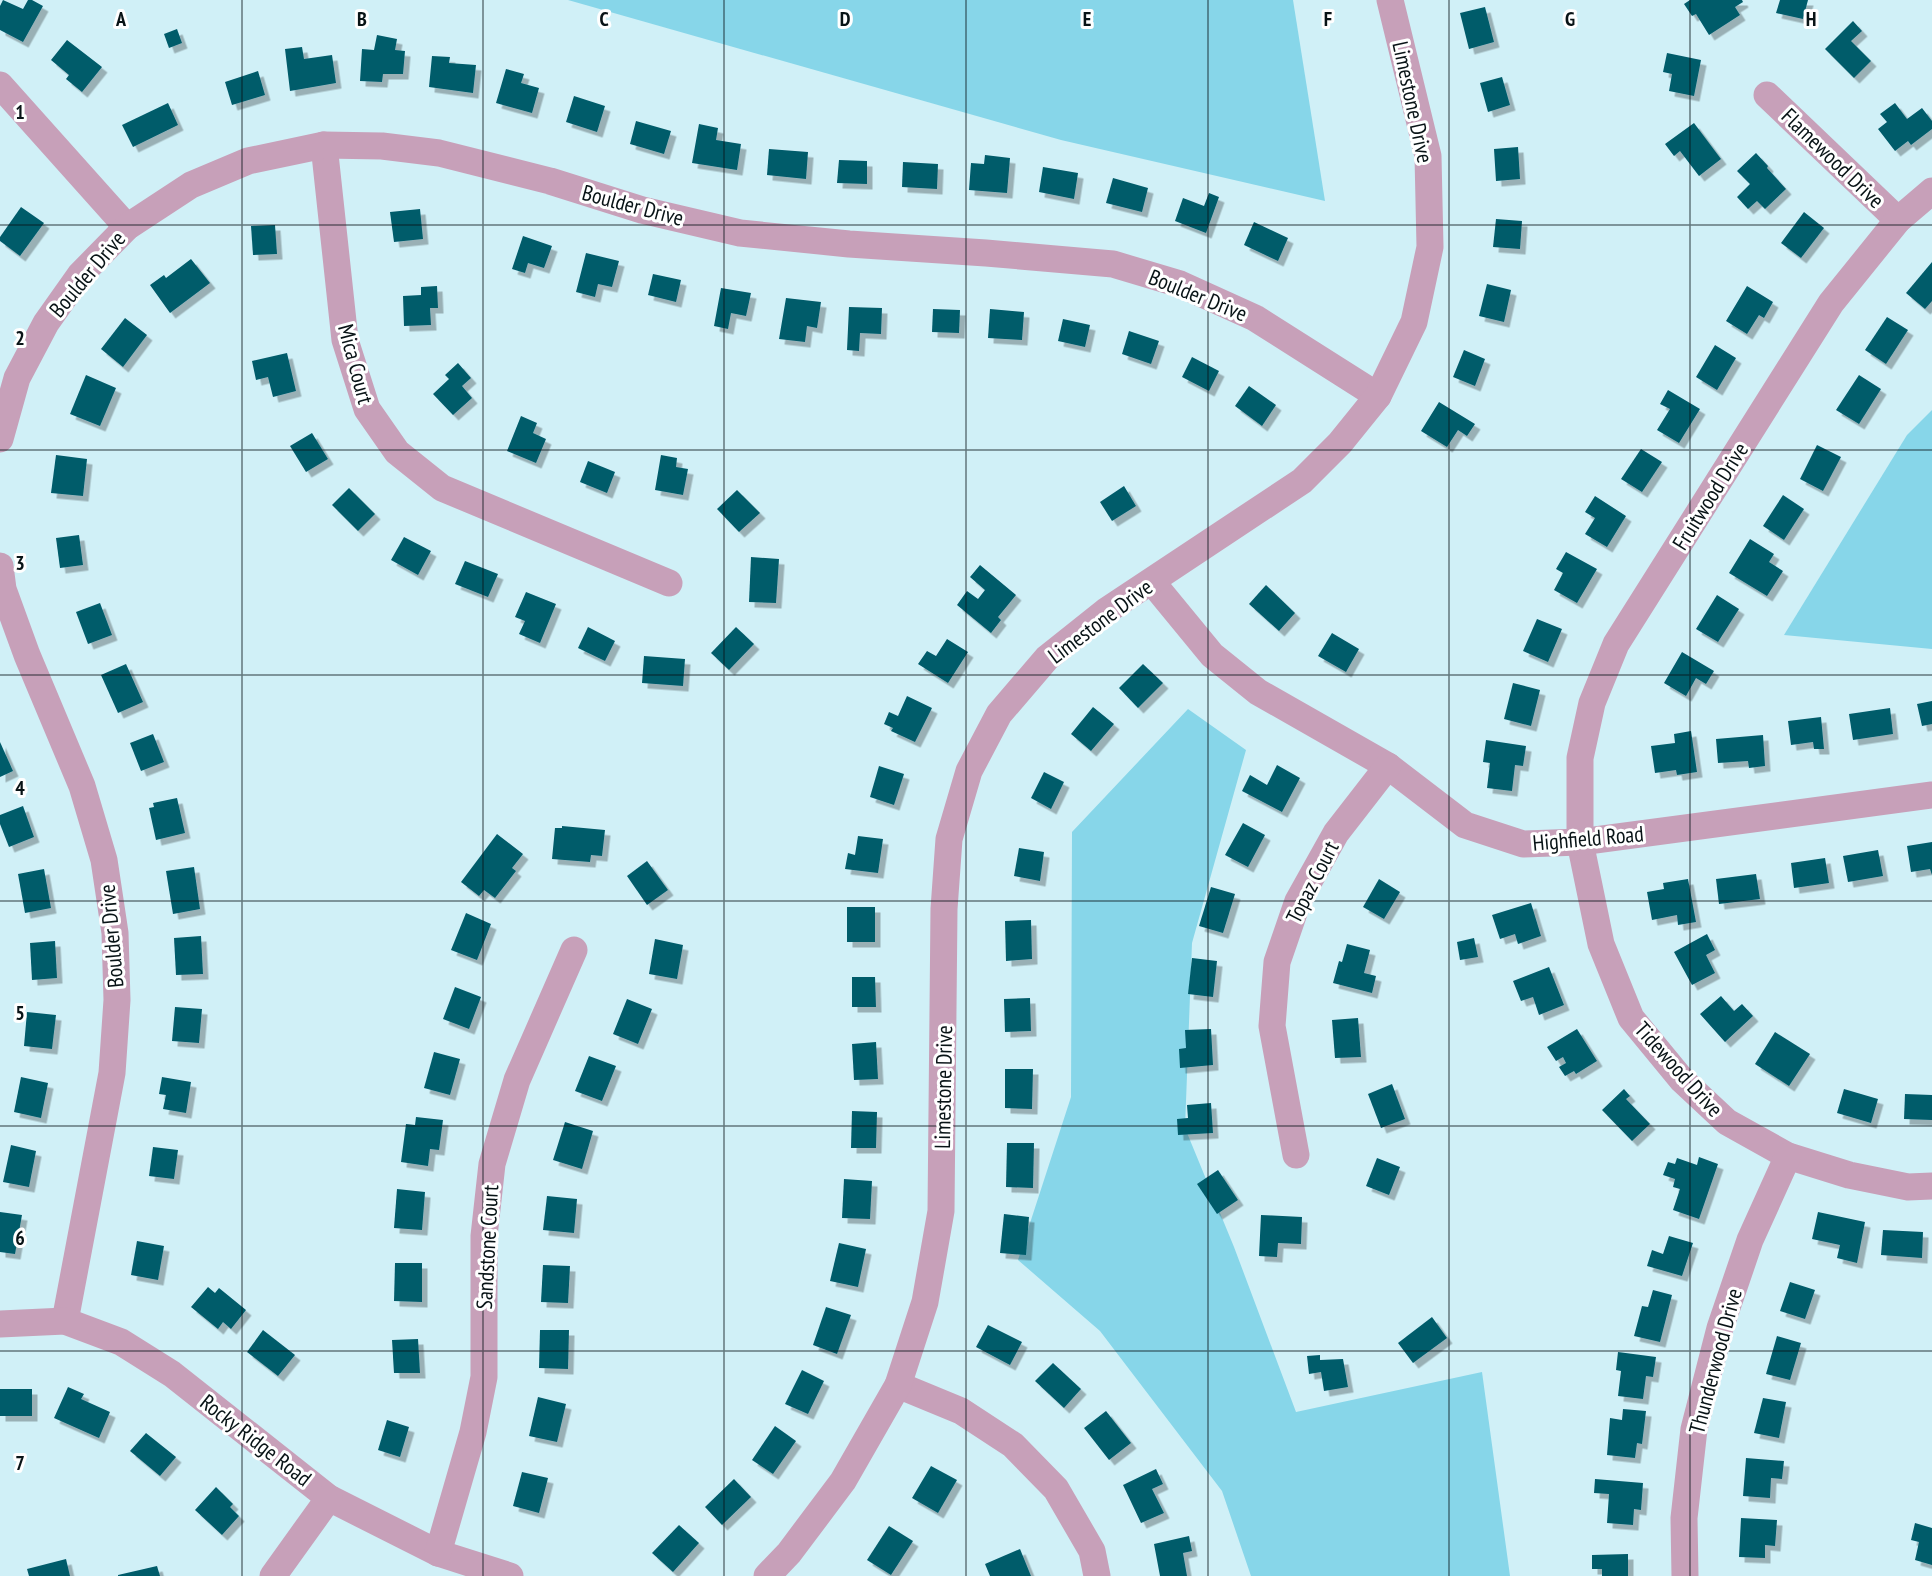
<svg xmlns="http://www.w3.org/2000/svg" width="1932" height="1576" font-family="'PT Sans Narrow',sans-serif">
  <defs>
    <filter id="shadow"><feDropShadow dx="5.5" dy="5.5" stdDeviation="0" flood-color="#0004"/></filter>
  </defs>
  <rect width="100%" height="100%" fill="#d0f0f7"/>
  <g fill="#87d6e9">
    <polygon points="568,0 1293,0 1325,201 1061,140"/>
    <polygon points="1932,410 1932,649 1784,635 1907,435"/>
    <polygon points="1188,709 1246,750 1192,943 1185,1128 1234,1247 1296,1412 1482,1372 1510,1576 1251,1576 1222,1491 1100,1331 1018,1260 1071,1097 1072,832"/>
  </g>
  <g fill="#005b6b" filter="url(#shadow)">
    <polygon points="3,0 23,9 28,0 32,0 43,6 23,42 0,30 0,6"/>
    <polygon points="1690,0 1742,0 1743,2 1735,7 1740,15 1709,35 1696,14 1692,16 1684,4"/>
    <polygon points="1780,0 1808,0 1803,19 1776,13"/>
    <polygon points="1485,7 1494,42 1469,49 1460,13"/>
    <polygon points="1853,21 1862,31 1851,41 1871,61 1854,78 1825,49"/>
    <polygon points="177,29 182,43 169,48 164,34"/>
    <polygon points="377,35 397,39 395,50 405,51 403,74 383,74 382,82 360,81 362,49 374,50"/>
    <polygon points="67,40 102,67 82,92 66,79 69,75 51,60"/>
    <polygon points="302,47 304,59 332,55 336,83 290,91 285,49"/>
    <polygon points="1667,53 1701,60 1694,96 1669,91 1672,74 1663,72"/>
    <polygon points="432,56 450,57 449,63 476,65 473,93 429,87"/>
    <polygon points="506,69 524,74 521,83 539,88 532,113 496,103"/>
    <polygon points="258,71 265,95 232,105 225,82"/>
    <polygon points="1502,77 1510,105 1488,112 1480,83"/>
    <polygon points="574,96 605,106 597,132 566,122"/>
    <polygon points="168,103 178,125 133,147 122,125"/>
    <polygon points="1895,103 1907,119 1922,108 1932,121 1932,129 1911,145 1908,141 1895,151 1878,129 1887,122 1880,114"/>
    <polygon points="636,121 671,131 664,154 630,144"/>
    <polygon points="1694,123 1721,159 1699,176 1680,151 1674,156 1665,144"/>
    <polygon points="699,124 718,128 716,140 741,144 737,170 692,163"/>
    <polygon points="1518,147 1520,179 1496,181 1494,149"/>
    <polygon points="769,149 808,152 806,179 767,175"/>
    <polygon points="1756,153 1768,166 1767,168 1786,189 1765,209 1757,201 1748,209 1737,197 1750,184 1737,171"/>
    <polygon points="985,155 1010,158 1007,193 969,190 971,163 984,164"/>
    <polygon points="839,160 867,161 867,184 837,183"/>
    <polygon points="903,162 938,164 937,189 902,187"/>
    <polygon points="1043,167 1078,173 1074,199 1039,192"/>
    <polygon points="1113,178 1148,188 1142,212 1106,203"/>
    <polygon points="1209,193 1219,197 1206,233 1175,221 1183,198 1204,206"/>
    <polygon points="21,207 44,223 20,256 0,241 0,237"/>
    <polygon points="420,209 423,239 394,242 390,212"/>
    <polygon points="1804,212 1824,228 1801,258 1781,243"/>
    <polygon points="1496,219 1522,221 1520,249 1493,247"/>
    <polygon points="1254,222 1288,238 1278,261 1244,245"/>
    <polygon points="275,225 277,254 253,255 251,226"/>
    <polygon points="523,236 552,246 544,268 528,263 525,273 512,269"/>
    <polygon points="586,253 619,261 612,287 598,284 595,297 576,292"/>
    <polygon points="191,259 210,283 170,313 150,285 164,275 166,278"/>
    <polygon points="1932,262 1932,301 1925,309 1906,293"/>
    <polygon points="653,274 681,280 676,302 648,295"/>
    <polygon points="1487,284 1511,290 1504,322 1479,316"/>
    <polygon points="437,286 438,308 430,308 431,325 404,326 403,296 421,295 421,287"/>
    <polygon points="1747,286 1773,302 1764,318 1759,315 1747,334 1726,321"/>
    <polygon points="721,288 751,293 746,316 731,313 728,329 714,326"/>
    <polygon points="786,298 821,302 817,328 807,326 805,342 779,339"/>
    <polygon points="849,307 882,308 881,334 860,333 859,351 847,350"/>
    <polygon points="933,309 960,310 959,333 932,332"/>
    <polygon points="990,309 1024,312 1022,340 988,338"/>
    <polygon points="1887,317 1908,330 1886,364 1865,350"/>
    <polygon points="125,318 147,335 123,367 101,349"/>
    <polygon points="1063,319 1090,325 1085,347 1058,341"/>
    <polygon points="1129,331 1159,341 1151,364 1122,354"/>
    <polygon points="1715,345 1736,358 1717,390 1696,377"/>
    <polygon points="1464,350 1485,359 1475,386 1453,377"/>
    <polygon points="287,353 296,391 273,397 268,377 256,380 252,361"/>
    <polygon points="1192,357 1219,371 1209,391 1182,377"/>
    <polygon points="458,363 471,378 462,386 472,398 453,415 433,394 449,379 445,375"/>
    <polygon points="86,375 116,388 100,426 70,414"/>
    <polygon points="1859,375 1881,389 1859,424 1836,410"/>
    <polygon points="1249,386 1276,405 1262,426 1235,406"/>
    <polygon points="1668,390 1700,409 1679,443 1657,430 1670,409 1660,404"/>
    <polygon points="1439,402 1475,424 1467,436 1458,430 1447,447 1421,431"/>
    <polygon points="521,416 537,423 533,433 546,439 536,463 507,451"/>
    <polygon points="312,433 328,459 306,472 290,446"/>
    <polygon points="1817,445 1841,457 1823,491 1800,479"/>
    <polygon points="1641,449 1662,462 1642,492 1621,479"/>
    <polygon points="56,455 87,459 83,496 51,493"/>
    <polygon points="661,455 677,458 676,467 688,469 683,495 655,490"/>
    <polygon points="588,461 615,472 607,493 580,482"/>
    <polygon points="1124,486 1136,506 1112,521 1100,502"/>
    <polygon points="349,488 375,514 358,531 332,505"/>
    <polygon points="737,490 760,513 739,532 717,509"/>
    <polygon points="1783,495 1804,509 1784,540 1763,526"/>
    <polygon points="1595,496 1626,516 1607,547 1585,534 1595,518 1585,512"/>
    <polygon points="79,535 83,565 60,568 56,538"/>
    <polygon points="404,537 431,551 418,575 391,560"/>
    <polygon points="1750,539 1774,554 1769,562 1783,571 1767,596 1729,573"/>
    <polygon points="1566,552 1597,569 1577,603 1554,590 1563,573 1556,569"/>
    <polygon points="751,557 779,559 776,603 749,602"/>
    <polygon points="465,561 498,574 488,597 455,584"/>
    <polygon points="980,565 1016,595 998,617 1001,620 991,633 957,605 967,591 978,599 985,590 970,577"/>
    <polygon points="1266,585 1295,613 1279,631 1249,604"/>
    <polygon points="526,592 556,604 540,643 519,634 525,621 515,617"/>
    <polygon points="1717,595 1739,609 1718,642 1696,629"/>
    <polygon points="100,603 112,635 88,644 76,612"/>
    <polygon points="1537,619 1562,629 1548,662 1523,651"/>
    <polygon points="588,627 615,641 605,661 578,648"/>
    <polygon points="736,627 754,644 729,670 711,653"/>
    <polygon points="1332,633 1359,649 1346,672 1318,656"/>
    <polygon points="947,639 968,652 948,683 918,664 927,651 936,656"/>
    <polygon points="1682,652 1714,671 1706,684 1696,678 1686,696 1664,683"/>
    <polygon points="644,656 685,659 683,686 642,683"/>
    <polygon points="126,664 143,702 118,713 101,675"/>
    <polygon points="1143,664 1163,683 1138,708 1119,688"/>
    <polygon points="1513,683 1540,690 1531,726 1504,719"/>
    <polygon points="907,696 932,708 915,742 891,731 893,728 884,724 889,712 898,716"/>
    <polygon points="1932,701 1932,724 1922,726 1917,704"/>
    <polygon points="1093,707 1114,724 1091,751 1071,734"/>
    <polygon points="1890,708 1893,734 1853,740 1849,714"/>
    <polygon points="1821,717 1824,749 1814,749 1813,742 1791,745 1788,721"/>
    <polygon points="1691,731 1697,772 1677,775 1676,770 1655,773 1651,746 1675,743 1674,734"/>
    <polygon points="153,734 164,762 141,771 130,743"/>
    <polygon points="1763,735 1765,766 1749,768 1748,761 1718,763 1716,739"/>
    <polygon points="1486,740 1526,746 1523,766 1515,765 1512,791 1487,788 1490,763 1483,762"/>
    <polygon points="0,742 13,771 0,777"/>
    <polygon points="1277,765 1300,778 1282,812 1242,791 1250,775 1267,785"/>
    <polygon points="879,766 904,774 894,805 870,797"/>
    <polygon points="1044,772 1064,782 1051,809 1031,798"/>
    <polygon points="177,798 185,833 156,840 149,808 154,807 153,803"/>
    <polygon points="23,806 34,837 9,847 0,824 0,815"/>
    <polygon points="1243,823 1265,835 1248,867 1225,855"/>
    <polygon points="562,826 605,830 602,856 591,855 590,862 552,859 555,828 562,828"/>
    <polygon points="497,834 523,854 512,868 516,871 495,898 484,890 479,896 461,882"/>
    <polygon points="858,836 883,839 878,873 845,869 848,853 855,855"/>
    <polygon points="1932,842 1932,875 1930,869 1911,872 1907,846"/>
    <polygon points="1019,848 1044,852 1040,881 1014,876"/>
    <polygon points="1878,850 1883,876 1848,882 1843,856"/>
    <polygon points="1825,858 1829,883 1794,888 1791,863"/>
    <polygon points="647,861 668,890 647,905 627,876"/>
    <polygon points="194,867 200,909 173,914 166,871"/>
    <polygon points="44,869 51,908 25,913 18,874"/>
    <polygon points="1756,874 1760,899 1719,904 1716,879"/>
    <polygon points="1379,879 1400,892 1384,919 1363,907"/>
    <polygon points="1688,879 1696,922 1678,925 1677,915 1652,920 1647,892 1664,889 1663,883"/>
    <polygon points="1211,887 1235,894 1223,933 1199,926"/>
    <polygon points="1531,903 1541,936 1518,944 1515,934 1500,939 1492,915"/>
    <rect x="847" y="907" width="28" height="35"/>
    <polygon points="466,913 491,924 477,960 451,950"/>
    <polygon points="1031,920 1032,959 1006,961 1005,921"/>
    <polygon points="1707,934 1715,950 1706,955 1715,973 1692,985 1674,952"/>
    <polygon points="201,936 203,974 176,975 174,938"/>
    <polygon points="1474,938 1478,957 1460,960 1457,942"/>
    <polygon points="655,939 683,945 677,979 649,974"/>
    <polygon points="55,941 57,978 32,980 30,943"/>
    <polygon points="1347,944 1370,950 1364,973 1376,976 1372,993 1333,983 1339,961 1342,962"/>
    <polygon points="1192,958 1217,961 1213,997 1188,994"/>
    <polygon points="1549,967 1564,1005 1539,1015 1533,997 1521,1001 1513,981"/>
    <polygon points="852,977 875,977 876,1007 852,1007"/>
    <polygon points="455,987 481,997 469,1029 443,1019"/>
    <polygon points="1721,996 1734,1011 1742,1004 1753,1016 1725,1042 1700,1014"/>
    <polygon points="1030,998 1031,1031 1005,1032 1004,999"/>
    <polygon points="627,999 652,1009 638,1044 613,1034"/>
    <polygon points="175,1007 202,1009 199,1043 172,1041"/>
    <polygon points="27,1012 56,1015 52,1049 24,1046"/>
    <polygon points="1358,1018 1361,1057 1335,1058 1332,1020"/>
    <polygon points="1211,1029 1213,1065 1180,1068 1179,1049 1186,1048 1185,1030"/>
    <polygon points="1577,1029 1597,1061 1576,1074 1574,1071 1565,1076 1559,1067 1566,1063 1563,1057 1556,1061 1547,1047"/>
    <polygon points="1775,1032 1810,1054 1789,1086 1755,1064"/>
    <polygon points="876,1042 878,1079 854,1080 852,1044"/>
    <polygon points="434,1052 460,1059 450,1095 424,1088"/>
    <polygon points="589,1056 616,1066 602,1101 575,1091"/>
    <polygon points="1005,1069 1033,1069 1032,1109 1005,1108"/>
    <polygon points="21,1077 48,1083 41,1118 14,1112"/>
    <polygon points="162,1077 191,1082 186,1113 163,1109 166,1095 159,1094"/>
    <polygon points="1392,1084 1405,1119 1381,1128 1368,1094"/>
    <polygon points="1624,1089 1630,1096 1626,1099 1650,1124 1632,1141 1602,1110"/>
    <polygon points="1844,1089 1878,1099 1871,1123 1837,1113"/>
    <polygon points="1905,1094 1932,1095 1932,1120 1904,1119"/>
    <polygon points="1211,1103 1213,1133 1178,1135 1177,1119 1188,1118 1187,1105"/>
    <polygon points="852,1111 877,1112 876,1148 851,1148"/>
    <polygon points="416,1117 443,1120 439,1150 430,1149 428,1166 401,1162 406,1124 415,1125"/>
    <polygon points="565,1122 593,1131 582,1169 553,1160"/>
    <polygon points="1007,1143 1034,1143 1033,1188 1006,1187"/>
    <polygon points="11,1145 36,1151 29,1187 3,1182"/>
    <polygon points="153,1147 178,1150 174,1179 149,1176"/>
    <polygon points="1699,1157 1718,1164 1699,1219 1673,1210 1680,1189 1673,1187 1675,1179 1663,1175 1668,1162 1675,1164 1677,1158 1697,1165"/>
    <polygon points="1377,1158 1400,1167 1389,1195 1366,1186"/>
    <polygon points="1218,1170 1238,1200 1217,1214 1197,1184"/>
    <polygon points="844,1179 872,1181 870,1219 842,1218"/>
    <polygon points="397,1189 425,1192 422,1230 394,1228"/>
    <polygon points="547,1196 577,1199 574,1233 543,1230"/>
    <polygon points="0,1212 22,1215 15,1254 0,1252"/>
    <polygon points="1818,1212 1865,1222 1857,1263 1837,1258 1840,1245 1812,1239"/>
    <polygon points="1004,1214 1029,1217 1026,1255 1000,1253"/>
    <polygon points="1261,1215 1302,1217 1301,1244 1278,1243 1277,1257 1259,1256"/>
    <polygon points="1883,1230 1923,1232 1922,1258 1881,1255"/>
    <polygon points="1669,1236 1693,1243 1682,1276 1647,1266 1652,1250 1663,1254"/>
    <polygon points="137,1241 164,1246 158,1280 131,1275"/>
    <polygon points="839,1243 866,1249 858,1287 830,1281"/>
    <polygon points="395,1263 422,1263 422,1302 394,1301"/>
    <polygon points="543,1265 570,1266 568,1303 541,1302"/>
    <polygon points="1790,1282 1815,1290 1805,1319 1780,1311"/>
    <polygon points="208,1287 215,1293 219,1288 246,1310 231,1329 223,1322 218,1329 191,1307"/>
    <polygon points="1653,1290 1672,1295 1660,1342 1634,1336 1642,1306 1648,1307"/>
    <polygon points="826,1307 851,1315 837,1354 813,1345"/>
    <polygon points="1432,1317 1447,1338 1413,1363 1398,1343"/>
    <polygon points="988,1325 1022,1342 1010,1365 976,1347"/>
    <polygon points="263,1330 295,1355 278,1376 247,1352"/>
    <polygon points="540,1330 569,1330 568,1369 539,1368"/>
    <polygon points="1777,1336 1801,1343 1790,1380 1766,1374"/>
    <polygon points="418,1339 420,1373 394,1373 392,1340"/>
    <polygon points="1618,1352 1656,1357 1653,1377 1646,1376 1643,1399 1618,1396 1621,1371 1616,1370"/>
    <polygon points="1320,1355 1320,1360 1343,1359 1348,1387 1324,1391 1321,1372 1309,1374 1307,1356"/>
    <polygon points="1053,1363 1081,1389 1064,1408 1035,1381"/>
    <polygon points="802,1370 824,1381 808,1414 785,1404"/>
    <polygon points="68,1387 84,1394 81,1399 110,1412 99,1438 54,1418"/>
    <rect x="0" y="1389" width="32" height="27"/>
    <polygon points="538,1397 566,1404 557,1442 529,1436"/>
    <polygon points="1763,1398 1786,1402 1779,1438 1754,1433"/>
    <polygon points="1623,1409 1646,1411 1642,1444 1637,1443 1635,1458 1607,1455 1610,1418 1622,1420"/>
    <polygon points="1106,1411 1131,1443 1109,1460 1084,1428"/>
    <polygon points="387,1420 409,1427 400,1457 378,1450"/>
    <polygon points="775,1426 796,1441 773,1474 752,1460"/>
    <polygon points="146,1433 176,1457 160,1476 130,1451"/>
    <polygon points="1746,1458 1784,1461 1782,1479 1771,1478 1770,1498 1743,1496"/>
    <polygon points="931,1466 957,1480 938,1513 912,1498"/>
    <polygon points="1156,1469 1163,1484 1152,1489 1164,1513 1141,1523 1123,1485"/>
    <polygon points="522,1472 548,1478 539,1513 513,1506"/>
    <polygon points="734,1479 751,1497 722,1525 705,1507"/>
    <polygon points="1595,1479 1643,1483 1641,1510 1634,1509 1633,1525 1607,1523 1609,1494 1594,1493"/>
    <polygon points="216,1487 233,1504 230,1507 239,1516 222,1535 195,1510"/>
    <polygon points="1741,1518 1777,1520 1775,1546 1765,1545 1765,1558 1739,1557"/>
    <polygon points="1915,1523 1932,1528 1932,1565 1915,1560 1919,1542 1911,1540"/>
    <polygon points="679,1525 699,1543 673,1572 652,1553"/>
    <polygon points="889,1526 913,1541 891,1575 867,1560"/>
    <polygon points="1189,1536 1192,1551 1183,1553 1187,1576 1160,1576 1154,1544"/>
    <polygon points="1020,1549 1031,1576 990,1576 985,1564"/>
    <polygon points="1628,1554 1628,1576 1602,1576 1602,1569 1592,1569 1592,1555"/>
    <polygon points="66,1559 70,1576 29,1576 27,1569"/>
    <polygon points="157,1566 160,1576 118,1576 118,1575"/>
  </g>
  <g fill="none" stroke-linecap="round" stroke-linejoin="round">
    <g stroke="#c7a0b9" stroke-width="27">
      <polyline points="0,85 127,227"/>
      <polyline points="1767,95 1898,220"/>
      <polyline points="324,145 345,340 367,409 397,452 442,488 669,583"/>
      <polyline points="1932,191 1898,220 1831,303 1616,644 1592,703 1580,758 1580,842 1601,944 1631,1018 1682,1080 1727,1122 1788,1156 1849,1175 1908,1187 1932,1186"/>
      <polyline points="0,439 17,378 46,323 80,275 127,227 191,185 248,161 324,145 382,146 439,153 550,181 642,210 740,233 849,244 986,253 1113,264 1180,284 1255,318 1378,396"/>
      <polyline points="0,566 3,589 27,655 82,786 104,860 115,933 117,1000 112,1073 65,1321"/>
      <polyline points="1152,582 1212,655 1258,692 1388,766 1465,825 1523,844 1580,842 1932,795"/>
      <polyline points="1296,1155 1272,1026 1277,962 1298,901 1336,833 1388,766"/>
      <polyline points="0,1324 65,1321 121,1342 172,1374 329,1498 438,1553 510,1576"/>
      <polyline points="898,1385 961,1411 1013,1445 1056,1489 1092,1551 1097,1576"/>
      <polyline points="438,1553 473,1432 484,1377 484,1236 492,1164 517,1080 574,950"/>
      <polyline points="273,1576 329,1498"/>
      <polyline points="767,1576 789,1553 843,1481 898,1385 925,1302 941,1211 944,909 949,839 969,771 999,714 1047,658 1106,611 1302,481 1340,443 1378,396 1414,322 1430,247 1428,156 1390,0"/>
      <polyline points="1685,1576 1684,1518 1694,1429 1720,1328 1750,1240 1788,1156"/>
    </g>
  </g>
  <path fill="none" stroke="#081316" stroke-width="1.5" stroke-opacity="0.55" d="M242,0v1576M483,0v1576M724,0v1576M966,0v1576M1208,0v1576M1449,0v1576M1690,0v1576M0,225h1932M0,450h1932M0,675h1932M0,901h1932M0,1126h1932M0,1351h1932"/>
  <g text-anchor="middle" stroke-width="6" stroke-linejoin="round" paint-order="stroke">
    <g font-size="22" fill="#081316" stroke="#fff">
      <text transform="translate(1413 102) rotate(78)" y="8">Limestone Drive</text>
      <text transform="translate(1833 158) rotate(44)" y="8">Flamewood Drive</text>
      <text transform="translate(633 205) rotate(15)" y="8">Boulder Drive</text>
      <text transform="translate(87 274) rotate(-50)" y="8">Boulder Drive</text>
      <text transform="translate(1198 295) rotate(22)" y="8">Boulder Drive</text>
      <text transform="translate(356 364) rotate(75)" y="8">Mica Court</text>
      <text transform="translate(1710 496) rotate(-58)" y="8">Fruitwood Drive</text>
      <text transform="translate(1100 621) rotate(-37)" y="8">Limestone Drive</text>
      <text transform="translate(1588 838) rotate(-5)" y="8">Highfield Road</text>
      <text transform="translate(1312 882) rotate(-63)" y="8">Topaz Court</text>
      <text transform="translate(111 936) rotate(-95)" y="8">Boulder Drive</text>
      <text transform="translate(1679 1069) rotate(48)" y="8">Tidewood Drive</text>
      <text transform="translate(943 1087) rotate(-89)" y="8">Limestone Drive</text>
      <text transform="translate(487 1247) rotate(-87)" y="8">Sandstone Court</text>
      <text transform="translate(1715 1361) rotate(-75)" y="8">Thunderwood Drive</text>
      <text transform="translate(256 1440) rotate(38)" y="8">Rocky Ridge Road</text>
    </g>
  </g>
  <g font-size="20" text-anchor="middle" font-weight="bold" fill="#081316" stroke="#fff" stroke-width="6" stroke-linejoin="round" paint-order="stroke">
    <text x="121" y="26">A</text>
    <text x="362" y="26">B</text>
    <text x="604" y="26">C</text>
    <text x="845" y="26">D</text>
    <text x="1087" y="26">E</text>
    <text x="1328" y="26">F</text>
    <text x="1570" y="26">G</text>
    <text x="1811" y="26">H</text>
    <text x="20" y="119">1</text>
    <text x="20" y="345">2</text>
    <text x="20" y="570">3</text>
    <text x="20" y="795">4</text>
    <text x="20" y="1020">5</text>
    <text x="20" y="1245">6</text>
    <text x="20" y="1470">7</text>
  </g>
</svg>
